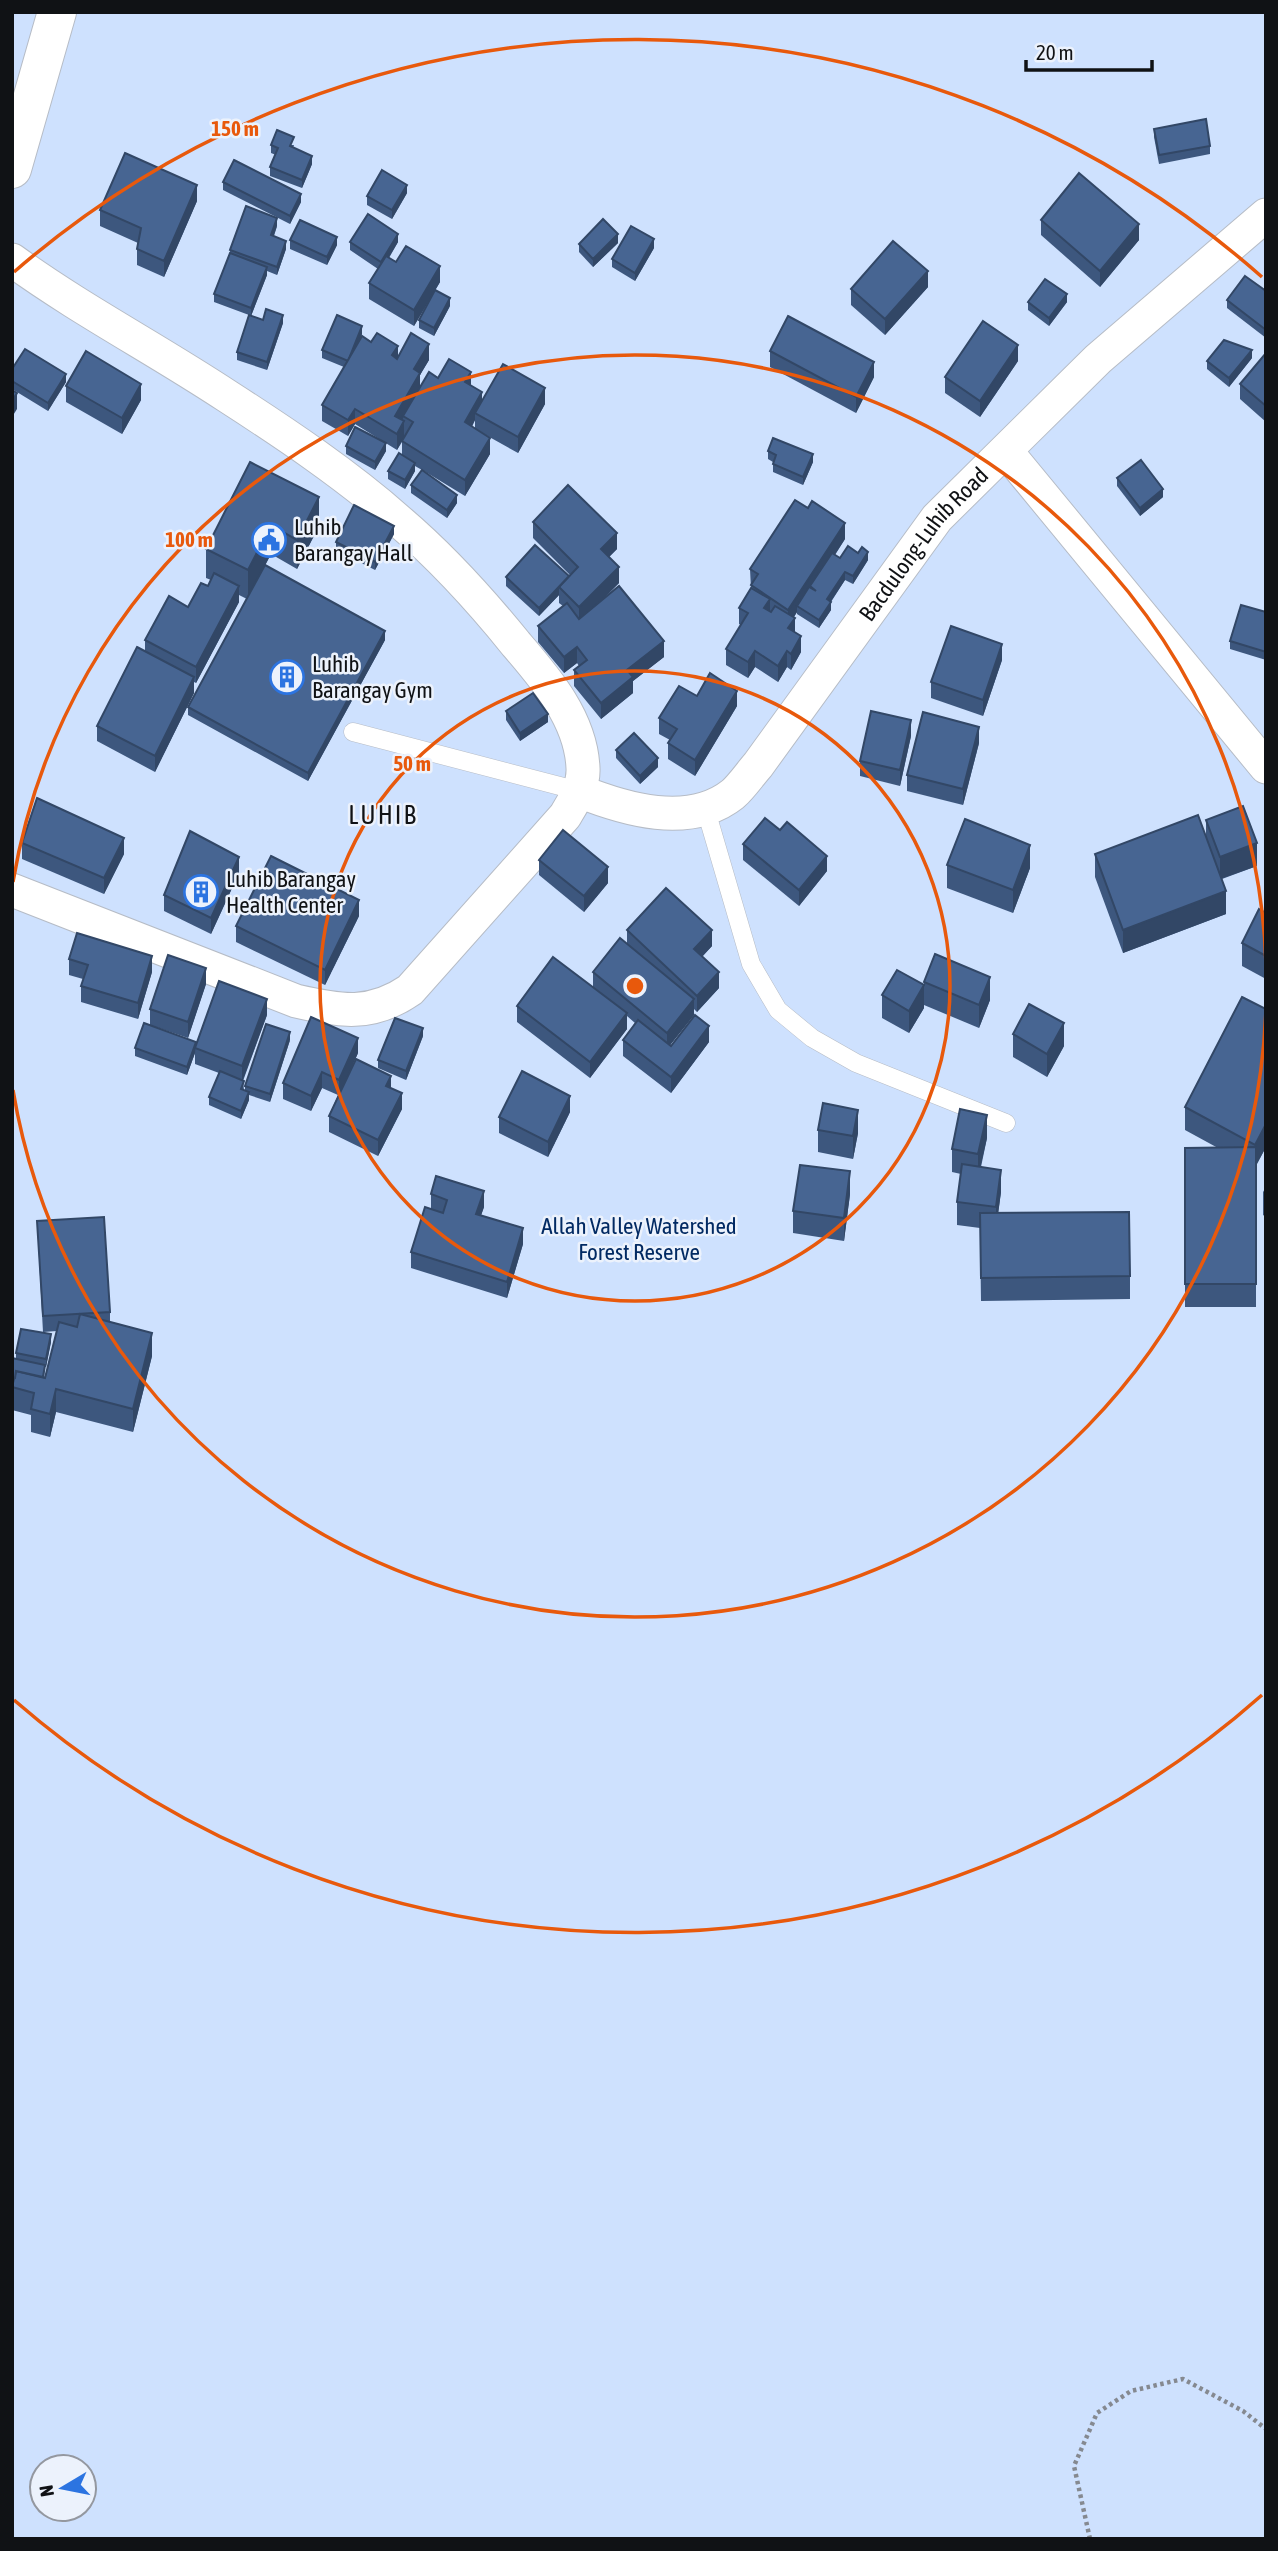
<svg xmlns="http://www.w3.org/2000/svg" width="1278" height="2551" font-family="'Asap Condensed',sans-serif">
  <rect width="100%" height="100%" fill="#ecf2fc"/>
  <path fill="#cee1fe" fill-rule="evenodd" d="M12,12h1254v2527h-1254zM42,2467h42v42h-42z"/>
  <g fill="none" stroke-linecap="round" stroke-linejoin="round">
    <g stroke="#b6bcc6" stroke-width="19">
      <g id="lane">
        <polyline points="353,732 579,791"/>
        <polyline points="705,807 751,964 778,1010 812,1038 856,1063 1006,1123"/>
      </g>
    </g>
    <g stroke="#b6bcc6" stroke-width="35">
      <g id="street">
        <path d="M12,260c69,50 144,89 215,136 59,38 120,79 172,125 41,35 83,81 117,123 30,35 65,75 67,124 1,18 -9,33 -18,48l-155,174c-39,27 -70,21 -114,11l-284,-111"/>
        <polyline points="1006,451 1266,767"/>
        <path id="s1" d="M579,791c45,18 110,38 154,3 9,-8 17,-20 25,-29l179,-247 161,-159 168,-144"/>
      </g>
    </g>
    <g stroke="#b6bcc6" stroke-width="40">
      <polyline id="secondary" points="12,169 57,12"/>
    </g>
    <polyline stroke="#858990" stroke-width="4.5" stroke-dasharray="3.5 3.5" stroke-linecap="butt" points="1090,2539 1074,2466 1097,2413 1131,2391 1183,2379 1243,2411 1266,2429"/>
    <use href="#lane" stroke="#fff" stroke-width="18"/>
    <use href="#street" stroke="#fff" stroke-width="33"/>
    <use href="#secondary" stroke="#fff" stroke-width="38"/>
  </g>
  <g fill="#3d577e">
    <polygon points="1154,129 1210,146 1210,154 1159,164 1154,137"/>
    <polygon points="271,145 294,145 293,148 312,164 302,188 270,176 270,167 276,155 271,153"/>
    <polygon points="223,182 301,202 290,224 223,190"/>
    <polygon points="407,193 392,219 367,205 367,196"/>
    <polygon points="197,201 164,277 137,265 137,249 138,243 100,226 100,210"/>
    <polygon points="1041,220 1139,240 1100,287 1041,235"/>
    <polygon points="277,226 274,236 286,249 277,275 267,271 267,275 251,316 263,320 283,323 267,370 237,360 237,352 249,315 214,302 214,294 230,253 230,250"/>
    <polygon points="290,240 337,245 327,265 290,249"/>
    <polygon points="350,242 398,242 389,258 440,282 414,326 369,299 369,283 378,269 350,250"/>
    <polygon points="618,243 593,267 579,252 579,244"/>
    <polygon points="654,248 635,281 612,267 612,259"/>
    <polygon points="928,287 885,335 851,305 851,289"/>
    <polygon points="1266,291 1266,338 1227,308 1227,300"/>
    <polygon points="1028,302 1067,302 1049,326 1028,310"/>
    <polygon points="450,306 434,336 419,328 419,320"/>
    <polygon points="362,334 360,339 398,356 429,360 420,375 420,387 438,378 471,386 482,400 545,404 518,453 475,429 475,420 472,427 490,454 465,496 424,471 457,503 447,518 411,493 411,485 422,470 415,466 415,471 405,489 388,479 388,471 402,455 402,442 397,450 355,424 348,436 322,421 322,405 344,367 322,358 322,350"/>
    <polygon points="770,351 874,377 856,413 770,367"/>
    <polygon points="1266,353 1266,422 1240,399 1240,384"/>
    <polygon points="1252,358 1229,387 1207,369 1207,361"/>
    <polygon points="1018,361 980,417 945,393 945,377"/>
    <polygon points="12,369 66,382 48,411 12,389"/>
    <polygon points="66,386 141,400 122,434 66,402"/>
    <polygon points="346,446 386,451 375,470 346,454"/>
    <polygon points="768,451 813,462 803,485 773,472 773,462 768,459"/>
    <polygon points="250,462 319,526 297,569 271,554 265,565 385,640 308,781 188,715 188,707 247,599 239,595 239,602 196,683 194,682 194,693 155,772 97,741 97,726 145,651 145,640 188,607 208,586 211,580 206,578 206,549"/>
    <polygon points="1117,478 1163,497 1140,516 1117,486"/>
    <polygon points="533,522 617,549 609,557 619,583 603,599 664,657 633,681 633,693 601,719 574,686 574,670 579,666 577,663 564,673 538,642 538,626 563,606 559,603 559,595 539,616 506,586 506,577 570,575 533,538"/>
    <polygon points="394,534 375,570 336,550 336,542"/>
    <polygon points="845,539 835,555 840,558 868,560 853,584 845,580 831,602 831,610 819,628 797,614 797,612 794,617 795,633 801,652 791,670 787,667 778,682 755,667 748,678 726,665 726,649 741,625 739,624 739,608 751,589 750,569"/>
    <polygon points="1266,612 1266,660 1230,649 1230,641"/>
    <polygon points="1002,660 983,716 931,698 931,682"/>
    <polygon points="697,696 737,706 695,776 668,759 668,743 670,740 659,734 659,718"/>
    <polygon points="506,711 548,722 520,741 506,720"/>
    <polygon points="911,736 900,786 860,776 860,761"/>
    <polygon points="979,743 963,805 907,791 907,775"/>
    <polygon points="616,750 658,767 640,784 616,758"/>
    <polygon points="1206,820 1257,866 1222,879 1226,914 1123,953 1095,877 1095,854 1206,836"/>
    <polygon points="780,830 827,871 799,906 743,860 743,844"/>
    <polygon points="22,843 124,854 104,894 22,859"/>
    <polygon points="539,860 608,883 584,912 539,875"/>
    <polygon points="947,865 1030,868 1013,913 947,888"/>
    <polygon points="239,873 211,934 164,911 164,895"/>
    <polygon points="1266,913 1266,979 1242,966 1242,943"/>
    <polygon points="359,916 325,985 236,942 236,926"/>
    <polygon points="627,930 712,946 702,957 719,988 697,1012 694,1009 694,1015 670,1045 671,1046 709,1042 671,1093 623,1056 623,1040 635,1023 627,1016 627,1029 590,1078 517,1022 517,1006 593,987 593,972 627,943"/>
    <polygon points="69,959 152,972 138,1019 81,1002 81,986 83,979 69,975"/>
    <polygon points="924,982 990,1000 979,1028 924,1005"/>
    <polygon points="206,984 188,1038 156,1027 196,1045 267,1015 243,1081 244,1090 245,1090 245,1086 290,1040 270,1102 249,1095 249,1100 241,1119 209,1105 209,1097 219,1073 195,1064 195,1053 187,1075 135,1056 135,1048 150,1025 150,1009"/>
    <polygon points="882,995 924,1008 909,1033 882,1018"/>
    <polygon points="1266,1009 1266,1147 1256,1166 1256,1307 1185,1307 1185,1148 1218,1148 1185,1130 1185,1107"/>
    <polygon points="1013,1034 1064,1046 1047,1077 1013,1057"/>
    <polygon points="423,1036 406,1080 378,1068 378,1060"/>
    <polygon points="358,1053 348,1075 391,1088 402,1109 378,1156 329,1132 329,1116 338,1095 322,1088 311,1111 283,1099 283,1083"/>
    <polygon points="570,1112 548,1157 499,1133 499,1117"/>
    <polygon points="818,1130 858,1133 853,1159 818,1152"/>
    <polygon points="987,1138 981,1167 1001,1192 998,1213 1130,1276 1130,1299 981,1301 980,1228 957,1225 957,1202 961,1174 952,1172 952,1149"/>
    <polygon points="1266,1187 1266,1217 1263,1215 1263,1192"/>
    <polygon points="431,1194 484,1207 481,1215 523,1244 507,1298 411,1268 411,1252 431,1209"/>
    <polygon points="850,1194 844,1241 793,1233 793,1211"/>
    <polygon points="37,1221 110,1312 110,1322 152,1356 133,1432 56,1412 50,1437 31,1432 31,1415 12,1410 12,1358 16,1359 16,1353 51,1342 46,1367 45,1367 44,1378 45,1378 57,1331 43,1332"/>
  </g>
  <g fill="#324766">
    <polygon points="312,156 312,164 302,188 302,180"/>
    <polygon points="197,185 197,201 164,277 164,261"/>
    <polygon points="407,185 407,193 392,219 392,210"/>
    <polygon points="301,194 301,202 290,224 290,216"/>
    <polygon points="277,218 277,226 271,243 271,235"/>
    <polygon points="1139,224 1139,240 1100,287 1100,271"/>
    <polygon points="398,234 398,242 381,270 381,262"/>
    <polygon points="618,234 618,243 593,267 593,259"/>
    <polygon points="337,237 337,245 327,265 327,257"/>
    <polygon points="654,239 654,248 635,281 635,273"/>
    <polygon points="286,241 286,249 277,275 277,267"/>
    <polygon points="440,266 440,282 414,326 414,310"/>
    <polygon points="267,267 267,275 251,316 251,308"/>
    <polygon points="928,271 928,287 885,335 885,319"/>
    <polygon points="1067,294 1067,302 1049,326 1049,318"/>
    <polygon points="450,298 450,306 434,336 434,328"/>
    <polygon points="283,315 283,323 267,370 267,362"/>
    <polygon points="362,326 362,334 348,369 348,361"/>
    <polygon points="429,344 429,360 420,375 420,389 395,432 395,416 414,369"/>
    <polygon points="1018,345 1018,361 980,417 980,401"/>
    <polygon points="398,346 398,361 392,355"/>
    <polygon points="1252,350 1252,358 1229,387 1229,378"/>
    <polygon points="874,362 874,377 856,413 856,397"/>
    <polygon points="471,372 471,388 465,382"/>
    <polygon points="66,374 66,382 48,411 48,403"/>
    <polygon points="141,384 141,400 122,434 122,418"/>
    <polygon points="545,388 545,404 518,453 518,437"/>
    <polygon points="482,392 482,408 475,413 475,420 465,438 465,422"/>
    <polygon points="17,393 17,409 12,417 12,401"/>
    <polygon points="355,409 355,424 348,436 348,420"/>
    <polygon points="404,421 404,437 397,450 397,434"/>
    <polygon points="490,438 490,454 465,496 465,480"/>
    <polygon points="386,443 386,451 375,470 375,462"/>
    <polygon points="813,454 813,462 803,485 803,477"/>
    <polygon points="415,463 415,471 405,489 405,480"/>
    <polygon points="1163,489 1163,497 1140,516 1140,508"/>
    <polygon points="457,495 457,503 447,518 447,510"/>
    <polygon points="319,497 319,526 297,569 297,540"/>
    <polygon points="845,523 845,539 813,588 810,586 810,593 797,606 797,612 788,626 788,610"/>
    <polygon points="271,525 271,554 248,599 248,570"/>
    <polygon points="394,526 394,534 375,570 375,562"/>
    <polygon points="617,533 617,549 601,565 601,549"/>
    <polygon points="868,552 868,560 853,584 853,576"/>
    <polygon points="619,567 619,583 579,623 579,607"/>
    <polygon points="845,572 845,580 827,607 827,599"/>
    <polygon points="239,586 239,602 196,683 196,667"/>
    <polygon points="559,587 559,595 539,616 539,608"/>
    <polygon points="770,599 770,615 764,608"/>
    <polygon points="831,602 831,610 819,628 819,620"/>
    <polygon points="795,618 795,634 788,628"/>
    <polygon points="385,631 385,640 308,781 308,773"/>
    <polygon points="801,636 801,652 791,670 791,654"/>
    <polygon points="664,641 664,657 633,681 633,693 601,719 601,703 627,670"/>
    <polygon points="1002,644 1002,660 983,716 983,700"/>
    <polygon points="577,647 577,663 564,673 564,657"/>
    <polygon points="755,651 755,667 748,678 748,662"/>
    <polygon points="787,651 787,667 778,682 778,666"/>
    <polygon points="194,677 194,693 155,772 155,756"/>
    <polygon points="737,691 737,706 695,776 695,760"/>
    <polygon points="548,714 548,722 520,741 520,733"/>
    <polygon points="911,720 911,736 900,786 900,770"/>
    <polygon points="979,727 979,743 963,805 963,789"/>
    <polygon points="658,758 658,767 640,784 640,776"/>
    <polygon points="124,838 124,854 104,894 104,878"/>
    <polygon points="1257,843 1257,866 1220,879 1220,857"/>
    <polygon points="1030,845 1030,868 1013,913 1013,890"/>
    <polygon points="827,856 827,871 799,906 799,890"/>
    <polygon points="239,857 239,873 211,934 211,918"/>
    <polygon points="608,867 608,883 584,912 584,896"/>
    <polygon points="1226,891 1226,914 1123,953 1123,930"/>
    <polygon points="359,900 359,916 325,985 325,970"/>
    <polygon points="712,930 712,946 694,965 694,949"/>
    <polygon points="152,956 152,972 138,1019 138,1003"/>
    <polygon points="206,968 206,984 188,1038 188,1022"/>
    <polygon points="719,972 719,988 697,1012 697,996"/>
    <polygon points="990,977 990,1000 979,1028 979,1005"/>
    <polygon points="924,985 924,1008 909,1033 909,1011"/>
    <polygon points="267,999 267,1015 242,1082 242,1066"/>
    <polygon points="694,999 694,1015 667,1049 667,1033"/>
    <polygon points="627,1013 627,1029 590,1078 590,1062"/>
    <polygon points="1064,1023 1064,1046 1047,1077 1047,1054"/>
    <polygon points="709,1026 709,1042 671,1093 671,1077"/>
    <polygon points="423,1028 423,1036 406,1080 406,1071"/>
    <polygon points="290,1032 290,1040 270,1102 270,1094"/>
    <polygon points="358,1038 358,1053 339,1096 339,1080"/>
    <polygon points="196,1042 195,1053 187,1075 187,1067"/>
    <polygon points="322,1072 322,1088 311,1111 311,1096"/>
    <polygon points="391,1076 391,1092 386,1086"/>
    <polygon points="249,1092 249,1100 241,1119 241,1111"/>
    <polygon points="402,1093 402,1109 378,1156 378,1140"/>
    <polygon points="570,1096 570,1112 548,1157 548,1142"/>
    <polygon points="858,1110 858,1133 853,1159 853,1136"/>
    <polygon points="987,1115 987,1138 978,1177 978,1154"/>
    <polygon points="1266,1124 1266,1147 1255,1167 1255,1145"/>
    <polygon points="1001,1170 1001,1192 996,1230 996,1207"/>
    <polygon points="850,1171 850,1194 844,1241 844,1218"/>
    <polygon points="484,1191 484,1207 476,1230 476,1214"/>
    <polygon points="523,1228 523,1244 507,1298 507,1282"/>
    <polygon points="152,1333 152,1356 133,1432 133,1409"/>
    <polygon points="51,1334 51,1342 46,1367 46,1359"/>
    <polygon points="56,1389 56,1412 50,1437 50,1414"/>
  </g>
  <g fill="#476592" stroke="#324766" stroke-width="2">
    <polygon points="1206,119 1210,146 1159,155 1154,129"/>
    <polygon points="277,130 294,137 290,146 312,156 302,180 270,167 278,148 271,145"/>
    <polygon points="125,153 197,185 164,261 137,249 141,228 100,210"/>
    <polygon points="234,160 301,194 290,216 223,182"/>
    <polygon points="382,170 407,185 392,210 367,196"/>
    <polygon points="1079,173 1139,224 1100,271 1041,220"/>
    <polygon points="246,206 277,218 271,235 286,241 277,267 230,250"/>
    <polygon points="368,214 398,234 381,262 350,242"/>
    <polygon points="603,219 618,234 593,259 579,244"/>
    <polygon points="300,220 337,237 327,257 290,240"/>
    <polygon points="631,226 654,239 635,273 612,259"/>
    <polygon points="893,241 928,271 885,319 851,289"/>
    <polygon points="406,246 440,266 414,310 369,283 386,256 396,262"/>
    <polygon points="230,253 267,267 251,308 214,294"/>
    <polygon points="1245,276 1266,291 1266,330 1227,300"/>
    <polygon points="1045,279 1067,294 1049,318 1028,302"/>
    <polygon points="435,290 450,298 434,328 419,320"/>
    <polygon points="266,309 283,315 267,362 237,352 249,315 263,320"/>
    <polygon points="337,315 362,326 348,361 322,350"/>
    <polygon points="788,316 874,362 856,397 770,351"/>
    <polygon points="983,321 1018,345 980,401 945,377"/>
    <polygon points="377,333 398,346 392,355 397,359 411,333 429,344 414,369 420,373 395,416 404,421 397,434 355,409 348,420 322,405 362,336 371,342"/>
    <polygon points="1224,340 1252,350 1229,378 1207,361"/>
    <polygon points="25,349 66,374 48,403 12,381 12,369"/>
    <polygon points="86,351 141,384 122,418 66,386"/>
    <polygon points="1266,353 1266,406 1240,384"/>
    <polygon points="449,359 471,372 465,382 482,392 465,422 490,438 465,480 402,441 413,422 403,416 429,372 438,378"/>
    <polygon points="503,364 545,388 518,437 475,413"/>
    <polygon points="12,390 17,393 12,401"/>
    <polygon points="355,427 386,443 375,462 346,446"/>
    <polygon points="773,438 813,454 803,477 773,464 776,455 768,451"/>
    <polygon points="399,453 415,463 405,480 388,471"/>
    <polygon points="1141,460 1163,489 1140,508 1117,478"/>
    <polygon points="250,462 319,497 297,540 271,525 248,570 206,549"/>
    <polygon points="422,470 457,495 447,510 411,485"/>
    <polygon points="568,485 617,533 601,549 619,567 579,607 559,587 578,567 533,522"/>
    <polygon points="795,500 808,508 812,501 845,523 788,610 751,585 758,574 750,569"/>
    <polygon points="354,505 394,526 375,562 336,542"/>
    <polygon points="535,545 569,576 539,608 506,577"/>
    <polygon points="848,546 858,553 862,547 868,552 853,576 845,572 827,599 831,602 819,620 797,606 809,587 816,591 810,586 832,553 840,558"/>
    <polygon points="265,565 385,631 308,773 188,707"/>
    <polygon points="214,573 239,586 196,667 145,640 169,596 188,607 201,583 208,586"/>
    <polygon points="619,586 664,641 627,670 633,677 601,703 574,670 587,660 577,647 564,657 538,626 567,603 579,619"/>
    <polygon points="751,588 770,599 764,608 771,612 775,606 795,618 788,628 801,636 791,654 787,651 778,666 755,651 748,662 726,649 748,613 739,608"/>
    <polygon points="1241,605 1266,612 1266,652 1230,641"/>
    <polygon points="951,626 1002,644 983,700 931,682"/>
    <polygon points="137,647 194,677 155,756 97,726"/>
    <polygon points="710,673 737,691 695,760 668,743 677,729 659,718 679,686 697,696"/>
    <polygon points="533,693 548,714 520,733 506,711"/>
    <polygon points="871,711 911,720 900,770 860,761"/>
    <polygon points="923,712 979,727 963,789 907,775"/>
    <polygon points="634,733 658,758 640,776 616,750"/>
    <polygon points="37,798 124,838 104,878 22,843"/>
    <polygon points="1243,806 1257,843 1220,857 1206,820"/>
    <polygon points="1198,815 1226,891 1123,930 1095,854"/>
    <polygon points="765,818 780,830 787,822 827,856 799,890 743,844"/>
    <polygon points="965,819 1030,845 1013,890 947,865"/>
    <polygon points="563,830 608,867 584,896 539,860"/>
    <polygon points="190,831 239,857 211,918 164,895"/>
    <polygon points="271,856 359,900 325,970 236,926"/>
    <polygon points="666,888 712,930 694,949 719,972 697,996 627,930"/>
    <polygon points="1259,909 1266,913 1266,956 1242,943"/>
    <polygon points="77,933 152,956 138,1003 81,986 88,965 69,959"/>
    <polygon points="620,938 694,999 667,1033 593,972"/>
    <polygon points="935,954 990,977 979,1005 924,982"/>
    <polygon points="168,955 206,968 188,1022 150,1009"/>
    <polygon points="553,957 627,1013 590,1062 517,1006"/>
    <polygon points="897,970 924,985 909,1011 882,995"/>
    <polygon points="219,981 267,999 242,1066 195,1048"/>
    <polygon points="1242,997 1266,1009 1266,1124 1255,1145 1185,1107"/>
    <polygon points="1029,1004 1064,1023 1047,1054 1013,1034"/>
    <polygon points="695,1015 709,1026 671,1077 623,1040 638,1020 671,1046"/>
    <polygon points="311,1017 358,1038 339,1080 322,1072 311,1096 283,1083"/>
    <polygon points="395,1018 423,1028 406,1071 378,1060"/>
    <polygon points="144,1023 196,1042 187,1067 135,1048"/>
    <polygon points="266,1024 290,1032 270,1094 245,1086"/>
    <polygon points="356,1059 391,1076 386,1086 402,1093 378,1140 329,1116"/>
    <polygon points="220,1071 244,1081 241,1089 249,1092 241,1111 209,1097"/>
    <polygon points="522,1071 570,1096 548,1142 499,1117"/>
    <polygon points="823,1103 858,1110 853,1136 818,1130"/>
    <polygon points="960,1109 987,1115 978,1154 952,1149"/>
    <polygon points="1256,1147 1256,1284 1185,1284 1185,1148"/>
    <polygon points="962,1164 1001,1170 996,1207 957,1202"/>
    <polygon points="800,1165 850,1171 844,1218 793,1211"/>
    <polygon points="436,1176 484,1191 476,1214 523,1228 507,1282 411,1252 425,1207 443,1213 447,1200 431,1194"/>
    <polygon points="1129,1212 1130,1276 981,1278 980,1213"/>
    <polygon points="104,1217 110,1312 43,1316 37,1221"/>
    <polygon points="80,1314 152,1333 133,1409 56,1389 50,1414 31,1409 34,1393 12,1387 16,1371 45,1378 59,1322 77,1327"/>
    <polygon points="21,1329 51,1334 46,1359 16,1353"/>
    <polygon points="12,1358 45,1365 43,1377 16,1371 15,1378 12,1377"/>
  </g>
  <g fill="none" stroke="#e8590c" stroke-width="3.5">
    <circle cx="635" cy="986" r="315"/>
    <path d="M1266 1008A631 631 0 0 1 13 1090M13 882A631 631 0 0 1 1266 964"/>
    <path d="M1262 1695A946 946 0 0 1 14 1700M14 272A946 946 0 0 1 1262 277"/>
  </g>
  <defs>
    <g id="civic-ring" transform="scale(1.75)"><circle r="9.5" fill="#ecf2fc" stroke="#2c74e1" stroke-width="1.5"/><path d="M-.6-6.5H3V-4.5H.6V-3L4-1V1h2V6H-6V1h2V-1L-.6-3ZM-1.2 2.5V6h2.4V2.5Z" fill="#2c74e1"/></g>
    <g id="building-ring" transform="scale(1.75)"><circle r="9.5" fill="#ecf2fc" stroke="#2c74e1" stroke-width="1.5"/><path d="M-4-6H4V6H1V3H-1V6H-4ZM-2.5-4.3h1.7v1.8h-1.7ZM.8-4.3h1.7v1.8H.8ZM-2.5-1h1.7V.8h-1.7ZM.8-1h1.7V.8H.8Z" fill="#2c74e1"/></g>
  </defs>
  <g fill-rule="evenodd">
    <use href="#civic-ring" x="269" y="540"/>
    <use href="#building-ring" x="287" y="677"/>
    <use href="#building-ring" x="201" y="892"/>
  </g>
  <g text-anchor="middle" stroke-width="5" stroke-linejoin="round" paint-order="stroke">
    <g font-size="23" fill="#101215" stroke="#ecf2fc" text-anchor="start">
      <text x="294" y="535">Luhib<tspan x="294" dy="26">Barangay Hall</tspan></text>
      <text x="312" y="672">Luhib<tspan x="312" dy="26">Barangay Gym</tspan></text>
      <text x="226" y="887">Luhib Barangay<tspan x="226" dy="26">Health Center</tspan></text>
    </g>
    <g font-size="23" fill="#101215" stroke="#ecf2fc">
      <text dy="8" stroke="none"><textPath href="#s1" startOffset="476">Bacdulong-Luhib Road</textPath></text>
    </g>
    <g font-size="23" fill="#022a63" stroke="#ecf2fc">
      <text x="639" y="1234">Allah Valley Watershed<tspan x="639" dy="26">Forest Reserve</tspan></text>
    </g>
    <g font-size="26" letter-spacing="2" fill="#101215" stroke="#ecf2fc">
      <text x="383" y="824">LUHIB</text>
    </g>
  </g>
  <circle cx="635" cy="986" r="10" fill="#e8590c" stroke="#ecf2fc" stroke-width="3.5"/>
  <g font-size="21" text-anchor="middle" font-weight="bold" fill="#e8590c" stroke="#ecf2fc" stroke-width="5" stroke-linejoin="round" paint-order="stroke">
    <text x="235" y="136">150 m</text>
    <text x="189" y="547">100 m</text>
    <text x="412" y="771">50 m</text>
  </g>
  <rect width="1278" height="2551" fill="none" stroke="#101215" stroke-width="28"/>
  <g transform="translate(63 2488) rotate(260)"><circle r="33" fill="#ecf2fc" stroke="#9498a0" stroke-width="2"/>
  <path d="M0-5L12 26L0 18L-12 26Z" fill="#2c74e1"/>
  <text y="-10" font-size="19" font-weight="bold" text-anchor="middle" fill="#101215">N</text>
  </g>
  <path d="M1026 60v10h126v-10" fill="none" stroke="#101215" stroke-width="3.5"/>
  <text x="1036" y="60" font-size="21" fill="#101215" stroke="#ecf2fc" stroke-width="5" paint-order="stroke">20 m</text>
</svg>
